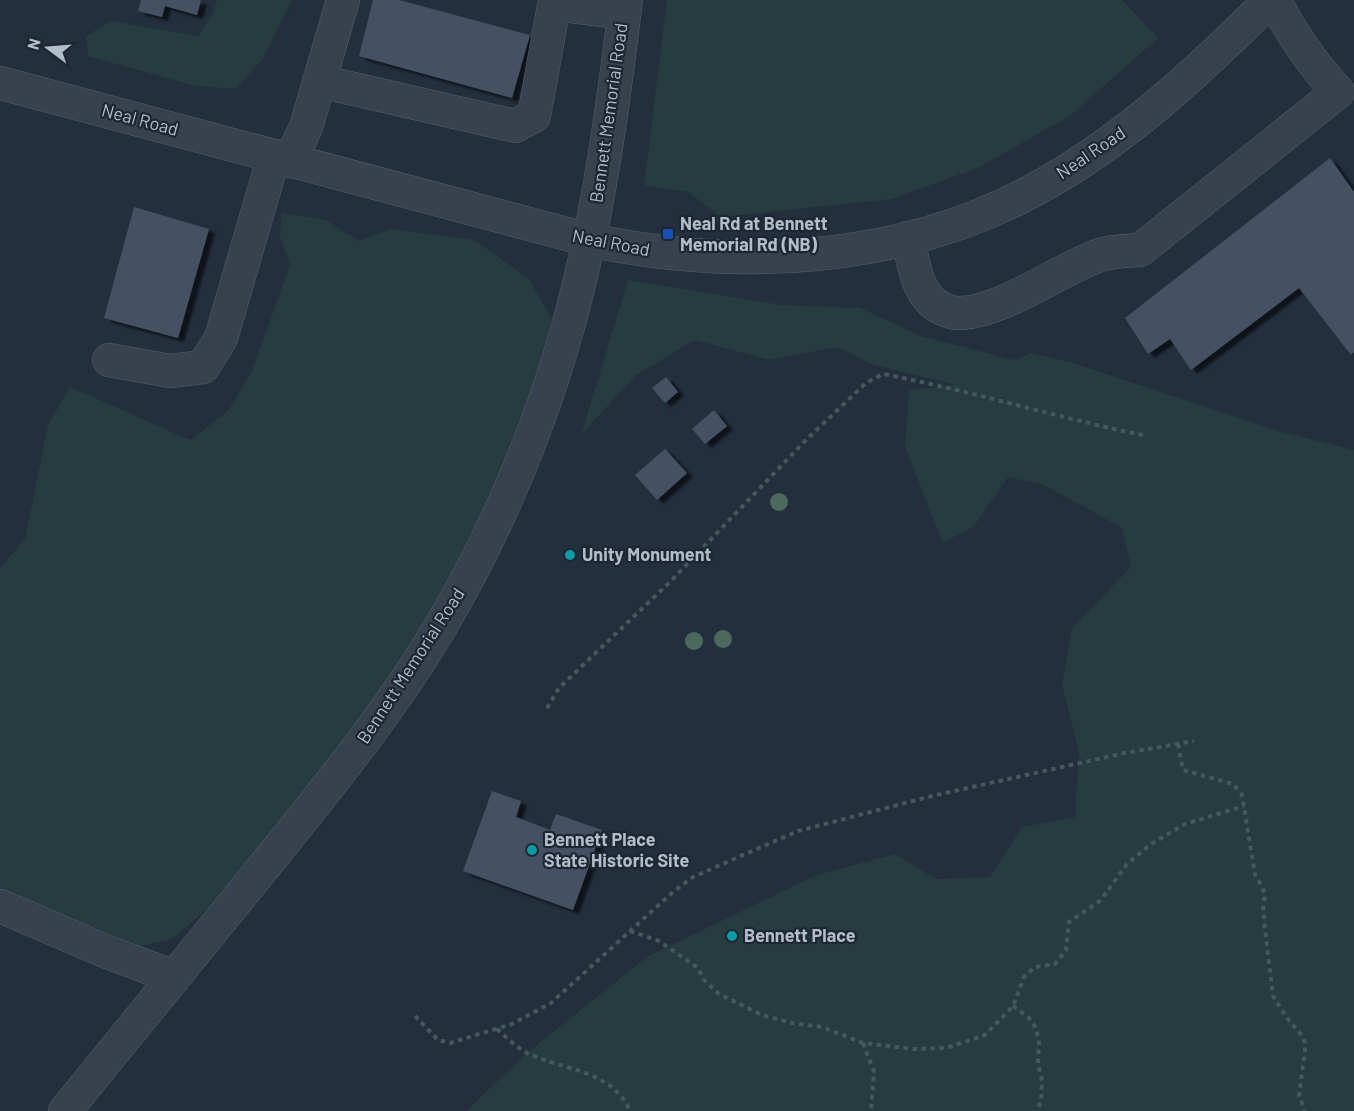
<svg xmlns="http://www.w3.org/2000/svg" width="1354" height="1111" font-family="Barlow,sans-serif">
  <defs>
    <filter id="shadow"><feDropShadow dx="6" dy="4" stdDeviation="1.5" flood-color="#0009"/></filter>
  </defs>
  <rect width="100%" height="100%" fill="#242f3e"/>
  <g fill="#263c3f">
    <polygon points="217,0 292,0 263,59 235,89 195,86 88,56 86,36 111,21 198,36 213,13"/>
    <polygon points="667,0 1122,0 1158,38 1070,116 980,167 892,199 721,217 688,192 644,185"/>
    <polygon points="281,213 326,220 359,241 390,229 474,240 528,278 552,319 493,521 368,711 233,887 172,939 140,946 0,889 0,568 25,539 48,425 70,387 190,440 228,411 252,371 290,265 280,237"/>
    <polygon points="628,280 782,305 860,308 921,336 1014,360 1032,353 1070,362 1282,432 1354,450 1354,1111 466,1111 527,1053 647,957 816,875 895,854 936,879 990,877 1022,827 1075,817 1079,752 1062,685 1072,628 1131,567 1122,528 1042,484 1008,477 974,526 943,543 905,447 909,390 957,385 871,364 837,347 769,360 695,340 635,376 581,435"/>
  </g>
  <g fill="#455162" filter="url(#shadow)">
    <polygon points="141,0 201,0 197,15 165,6 162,17 138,11"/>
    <polygon points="373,0 399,0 530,35 512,98 359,56"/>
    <polygon points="1330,158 1354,192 1354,352 1351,355 1299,288 1191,370 1170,339 1148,354 1125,318"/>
    <polygon points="134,207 209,229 178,338 104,318"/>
    <polygon points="666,377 678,392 665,403 652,388"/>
    <polygon points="714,410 727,426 705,444 692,429"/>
    <polygon points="665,449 687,473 657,500 635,475"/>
    <polygon points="492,791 521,801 516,817 550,830 556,814 602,830 573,910 463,871"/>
  </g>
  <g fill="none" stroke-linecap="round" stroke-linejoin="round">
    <g stroke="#565f6c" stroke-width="34">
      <g id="minor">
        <polyline points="558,0 569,6 624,13"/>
        <polyline points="319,81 515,126 534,116 555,0"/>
        <path d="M0,83l589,157c149,31 310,23 445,-50 89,-48 165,-119 236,-190"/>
        <polyline points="290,161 306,127 343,0"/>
        <path d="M908,238c5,21 7,48 24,64 7,6 20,12 29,11 43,-2 97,-43 139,-58 12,-4 28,-4 40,-5l198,-158c-26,-29 -47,-57 -63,-92"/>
        <polyline points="109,360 170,371 203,367 221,338 274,156"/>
        <polyline points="0,906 105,951 174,977"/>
        <path d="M65,1111c66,-81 132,-162 198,-243 62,-77 127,-156 178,-242 70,-119 120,-251 148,-386 17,-79 27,-160 37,-240"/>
      </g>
    </g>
    <g stroke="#44595c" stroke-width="4" stroke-dasharray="4.5 4.5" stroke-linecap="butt">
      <path d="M547,708l12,-20 112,-107 137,-143 58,-55 17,-9c89,17 175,44 264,62"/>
      <polyline points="1178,744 1183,770 1233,784 1242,795 1255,875 1263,888 1265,897 1263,903 1264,921 1273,996 1287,1018 1304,1038 1305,1050 1299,1096 1305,1111"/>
      <polyline points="630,931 659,941 698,968 704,980 719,994 762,1015 792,1023 822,1027 863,1043 913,1049 946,1048 985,1035 1013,1006 1024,977 1035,967 1055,964 1066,950 1069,922 1100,901 1127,864 1151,844 1185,824 1244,806"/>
      <polyline points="1013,1006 1028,1017 1036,1028 1039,1043 1038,1064 1042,1081 1041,1101 1037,1111"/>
      <polyline points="415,1016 438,1040 450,1043 512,1024 551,1003 673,892 693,877 798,831 932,796 1125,753 1194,741"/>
      <path d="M497,1029c9,8 19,18 30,24 35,17 86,17 103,58"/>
      <polyline points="863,1043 874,1072 871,1111"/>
    </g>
    <use href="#minor" stroke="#38414e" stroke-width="33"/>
  </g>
  <g fill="#4b6a5d">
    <circle cx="779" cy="502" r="9"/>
    <circle cx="723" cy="639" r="9"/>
    <circle cx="694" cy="641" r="9"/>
  </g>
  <rect fill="#1a4fb4" stroke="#1d2633" stroke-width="2" x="662" y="228" width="12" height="12" rx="3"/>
  <g fill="#0f9aa8" stroke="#1d2633" stroke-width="2">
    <circle cx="570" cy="555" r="6"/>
    <circle cx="532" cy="850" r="6"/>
    <circle cx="732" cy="936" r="6"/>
  </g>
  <g text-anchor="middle" stroke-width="4.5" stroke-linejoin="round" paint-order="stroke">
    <g font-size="18" fill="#b4bcc9" stroke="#1d2633">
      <text transform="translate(609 113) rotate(-82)" y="6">Bennett Memorial Road</text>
      <text transform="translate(140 120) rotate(15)" y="6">Neal Road</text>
      <text transform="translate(1091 153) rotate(-34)" y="6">Neal Road</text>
      <text transform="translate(611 243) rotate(11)" y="6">Neal Road</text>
      <text transform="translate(411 666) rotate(-57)" y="6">Bennett Memorial Road</text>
    </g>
    <g font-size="18" font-weight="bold" fill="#b4bcc9" stroke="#1d2633" text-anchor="start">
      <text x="680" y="230">Neal Rd at Bennett<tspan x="680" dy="21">Memorial Rd (NB)</tspan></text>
      <text x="582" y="561">Unity Monument</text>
      <text x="544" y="846">Bennett Place<tspan x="544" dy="21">State Historic Site</tspan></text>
      <text x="744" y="942">Bennett Place</text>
    </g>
  </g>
  <g transform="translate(48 48) rotate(286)" stroke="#1d2633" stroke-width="4.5" paint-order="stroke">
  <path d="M0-4.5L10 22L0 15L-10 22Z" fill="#b4bcc9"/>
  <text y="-9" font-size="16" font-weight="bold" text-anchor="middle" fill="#b4bcc9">N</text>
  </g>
</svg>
